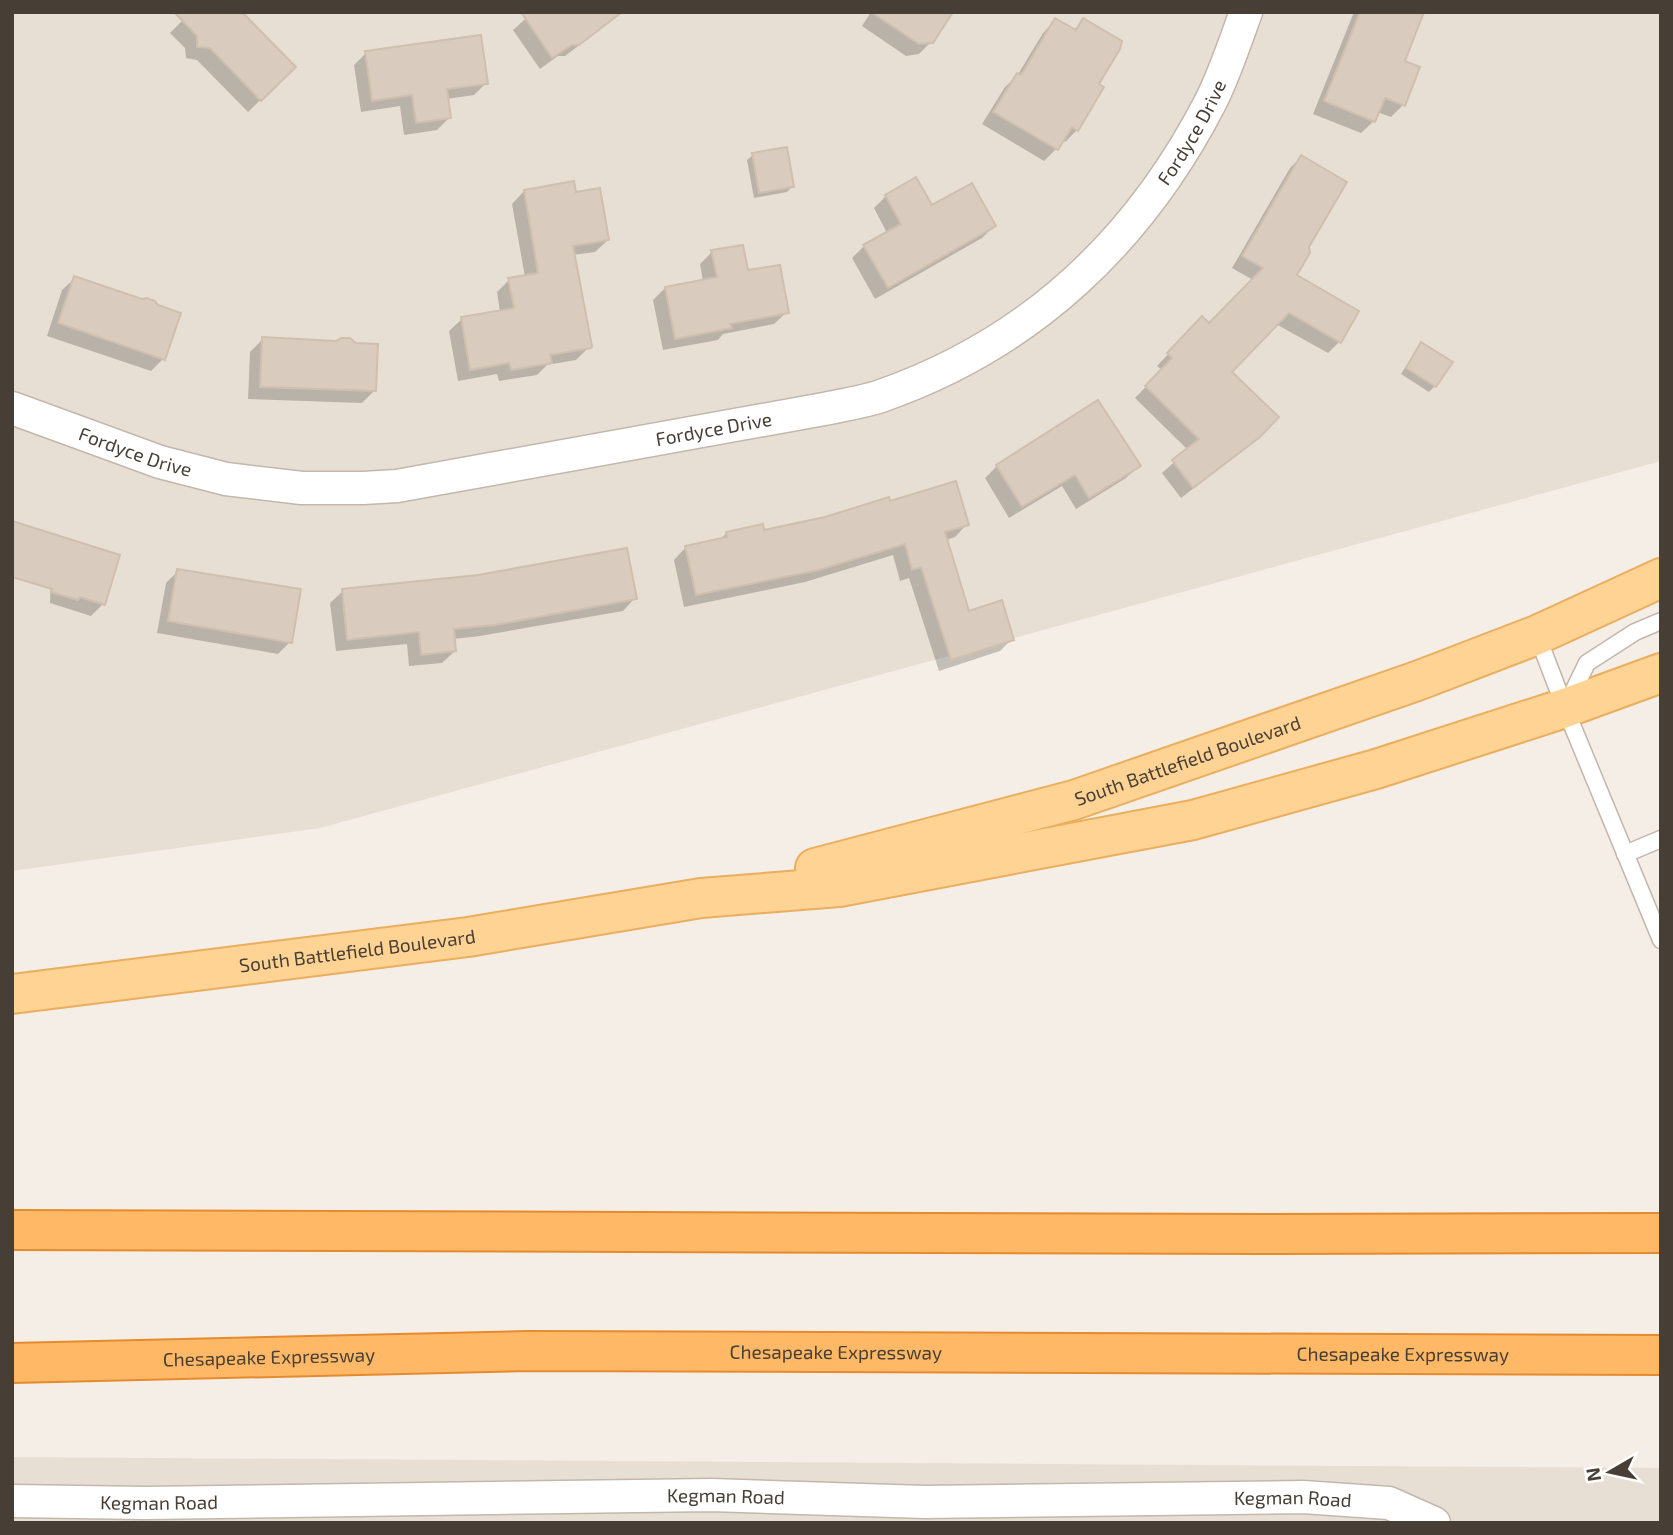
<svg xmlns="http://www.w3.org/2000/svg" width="1673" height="1535" font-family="'Exo 2',sans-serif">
  <rect width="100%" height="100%" fill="#f4eee6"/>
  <g fill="#e8dfd4">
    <polygon points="12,12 1661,12 1661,461 320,828 12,871"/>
    <polygon points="12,1457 1661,1468 1661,1523 12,1523"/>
  </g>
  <g fill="#0003">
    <polygon points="191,12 294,67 248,112 197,60 186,58 185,48 170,33"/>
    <polygon points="533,12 623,12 565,56 558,56 540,69 513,30"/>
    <polygon points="871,12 951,12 931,42 919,54 906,56 862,26"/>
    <polygon points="1354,12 1423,12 1402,62 1403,105 1391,117 1377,112 1374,121 1361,133 1313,114"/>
    <polygon points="1055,20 1073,31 1083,20 1097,85 1077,130 1065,142 1062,140 1056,149 1044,161 982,124 1005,87 1017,76 1043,33"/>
    <polygon points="366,53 486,83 474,95 447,99 449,118 437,130 404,135 400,106 361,112 354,65"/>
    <polygon points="753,155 792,187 787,192 754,198 747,160"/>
    <polygon points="1301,157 1307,247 1295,276 1357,311 1339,342 1328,353 1276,324 1230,372 1277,417 1246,448 1181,498 1162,473 1188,450 1135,398 1162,370 1157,366 1191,330 1209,325 1253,280 1232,268 1290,168"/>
    <polygon points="524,191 574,194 608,240 595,252 573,255 589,347 576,360 547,365 537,375 499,381 497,374 458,381 449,331 462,319 500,312 497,292 509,280 525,277 512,204"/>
    <polygon points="886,196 932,208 994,226 982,238 875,299 852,258 864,246 887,233 874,208"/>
    <polygon points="712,252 747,272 787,312 774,324 723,334 718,340 663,350 653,300 665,288 703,281 700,264"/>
    <polygon points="75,278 163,359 151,371 47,336 62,290"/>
    <polygon points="263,339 374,391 362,403 248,399 250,352"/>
    <polygon points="1422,344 1435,386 1429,392 1401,374 1416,350"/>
    <polygon points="997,466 1138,466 1126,478 1076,509 1062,486 1009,518 985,478"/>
    <polygon points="888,503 967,524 955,537 946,540 968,613 1012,639 1000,651 939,671 909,578 900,581 893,555 805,582 684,607 674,560 686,547 719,540 727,533 763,532"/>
    <polygon points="178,571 290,642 278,654 157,633 166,583"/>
    <polygon points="51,572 103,604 91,616 50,603"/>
    <polygon points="343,591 635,598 623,611 480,636 453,639 455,651 442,663 409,666 407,644 336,651 330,603"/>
  </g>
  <g fill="#d9cbbe" stroke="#d1bfae" stroke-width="2">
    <polygon points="174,12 242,12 296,67 261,101 210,48 197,47 197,36"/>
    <polygon points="521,12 622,12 579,45 572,45 552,58"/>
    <polygon points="871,12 953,12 933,43 919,44"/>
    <polygon points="1360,12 1424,12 1405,61 1420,67 1405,106 1385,98 1375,122 1324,101"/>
    <polygon points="1055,18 1076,30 1083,18 1122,41 1120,49 1099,84 1104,87 1078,131 1072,127 1058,150 993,112 1017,73 1021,75"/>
    <polygon points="481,35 488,84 447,89 451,118 416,123 412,95 372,101 365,51"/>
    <polygon points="787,147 794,187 759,193 752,153"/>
    <polygon points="1301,155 1347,182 1309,247 1310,253 1297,275 1359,311 1341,343 1289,313 1232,372 1279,417 1260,437 1193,488 1172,460 1199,439 1145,386 1172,358 1167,353 1202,316 1209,323 1263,268 1242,256"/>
    <polygon points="916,177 932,205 972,183 996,226 888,288 863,245 901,224 885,195"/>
    <polygon points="574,181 576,192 600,188 609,240 573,246 592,346 591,348 550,355 552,363 511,370 509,363 470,370 461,317 514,308 508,278 538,273 524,190"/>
    <polygon points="743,245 748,270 780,265 789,313 730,324 732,328 675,339 665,287 717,277 711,250"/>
    <polygon points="74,276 142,299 147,298 155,301 158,305 181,313 165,360 58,323"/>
    <polygon points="262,337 336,341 342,338 350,338 356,343 378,344 376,391 260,387"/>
    <polygon points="1421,342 1453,362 1436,387 1406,368"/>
    <polygon points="1098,400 1141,466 1089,498 1075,475 1022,507 996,465"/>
    <polygon points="956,481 969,525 945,532 969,611 1002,600 1014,640 951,660 921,567 912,570 905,544 819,570 696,595 685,546 727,537 726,532 763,524 764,530 825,517 889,497 890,501"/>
    <polygon points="12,521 120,555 105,605 80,597 78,600 51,592 52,589 12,577"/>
    <polygon points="627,548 637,599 495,625 454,629 456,651 421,655 419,632 347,640 342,589 478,575"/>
    <polygon points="177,569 301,589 292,643 168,621"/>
  </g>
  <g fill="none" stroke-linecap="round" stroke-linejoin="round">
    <g stroke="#c3b7ab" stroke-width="19">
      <g id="lane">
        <polyline points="1537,635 1565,708 1661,940"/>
        <polyline points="1569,700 1587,663 1635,632 1661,621"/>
        <polyline points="1625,854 1661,839"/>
      </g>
    </g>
    <g stroke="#c3b7ab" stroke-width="35">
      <g id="street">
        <path id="s1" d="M12,408l148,54 66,17 76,9h61l34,-2 427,-77c19,-4 39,-7 57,-13 149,-52 258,-155 330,-295 14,-28 24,-59 35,-89"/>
        <path id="s2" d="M12,1501l133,2 566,-8 214,7 378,-5 86,6 45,20"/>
      </g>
    </g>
    <g stroke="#eaae5e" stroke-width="42">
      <g id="primary">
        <path id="s3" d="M815,868l259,-68 343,-119 120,-46 124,-57"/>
        <path id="s4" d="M12,994l456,-57 233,-39 138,-11 354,-67 183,-51 189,-61 96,-35"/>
      </g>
    </g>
    <g stroke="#e58b2f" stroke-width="42">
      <g id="highway">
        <polyline points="12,1230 1264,1234 1661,1233"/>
        <path id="s5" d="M12,1363l516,-12 1133,4"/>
      </g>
    </g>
    <use href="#lane" stroke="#fff" stroke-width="16"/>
    <use href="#street" stroke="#fff" stroke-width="32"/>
    <use href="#primary" stroke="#ffd394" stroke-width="38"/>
    <use href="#highway" stroke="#ffb866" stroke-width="38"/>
  </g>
  <g text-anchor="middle" stroke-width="6" stroke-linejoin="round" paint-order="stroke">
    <g font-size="19" fill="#473e35" stroke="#fff">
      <text dy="7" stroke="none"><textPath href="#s1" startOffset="1307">Fordyce Drive</textPath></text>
      <text dy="7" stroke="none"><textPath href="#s1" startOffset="719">Fordyce Drive</textPath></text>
      <text dy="7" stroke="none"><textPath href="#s1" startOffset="131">Fordyce Drive</textPath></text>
      <text dy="7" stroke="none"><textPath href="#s3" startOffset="388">South Battlefield Boulevard</textPath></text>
      <text dy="7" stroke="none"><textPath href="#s4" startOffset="348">South Battlefield Boulevard</textPath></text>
      <text dy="7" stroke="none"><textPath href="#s5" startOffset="824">Chesapeake Expressway</textPath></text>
      <text dy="7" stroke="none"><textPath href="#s5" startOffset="1391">Chesapeake Expressway</textPath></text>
      <text dy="7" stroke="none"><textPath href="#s5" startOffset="257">Chesapeake Expressway</textPath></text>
      <text dy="7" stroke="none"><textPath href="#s2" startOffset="714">Kegman Road</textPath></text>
      <text dy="7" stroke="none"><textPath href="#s2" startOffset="1281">Kegman Road</textPath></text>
      <text dy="7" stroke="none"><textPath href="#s2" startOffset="147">Kegman Road</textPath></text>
    </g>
  </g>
  <rect width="1673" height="1535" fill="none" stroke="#473e35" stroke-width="28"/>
  <g transform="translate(1610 1472) rotate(261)" stroke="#ffffff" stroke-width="5" paint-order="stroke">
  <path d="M0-5L12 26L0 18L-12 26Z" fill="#473e35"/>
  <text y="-10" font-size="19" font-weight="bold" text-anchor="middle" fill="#473e35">N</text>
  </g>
</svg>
